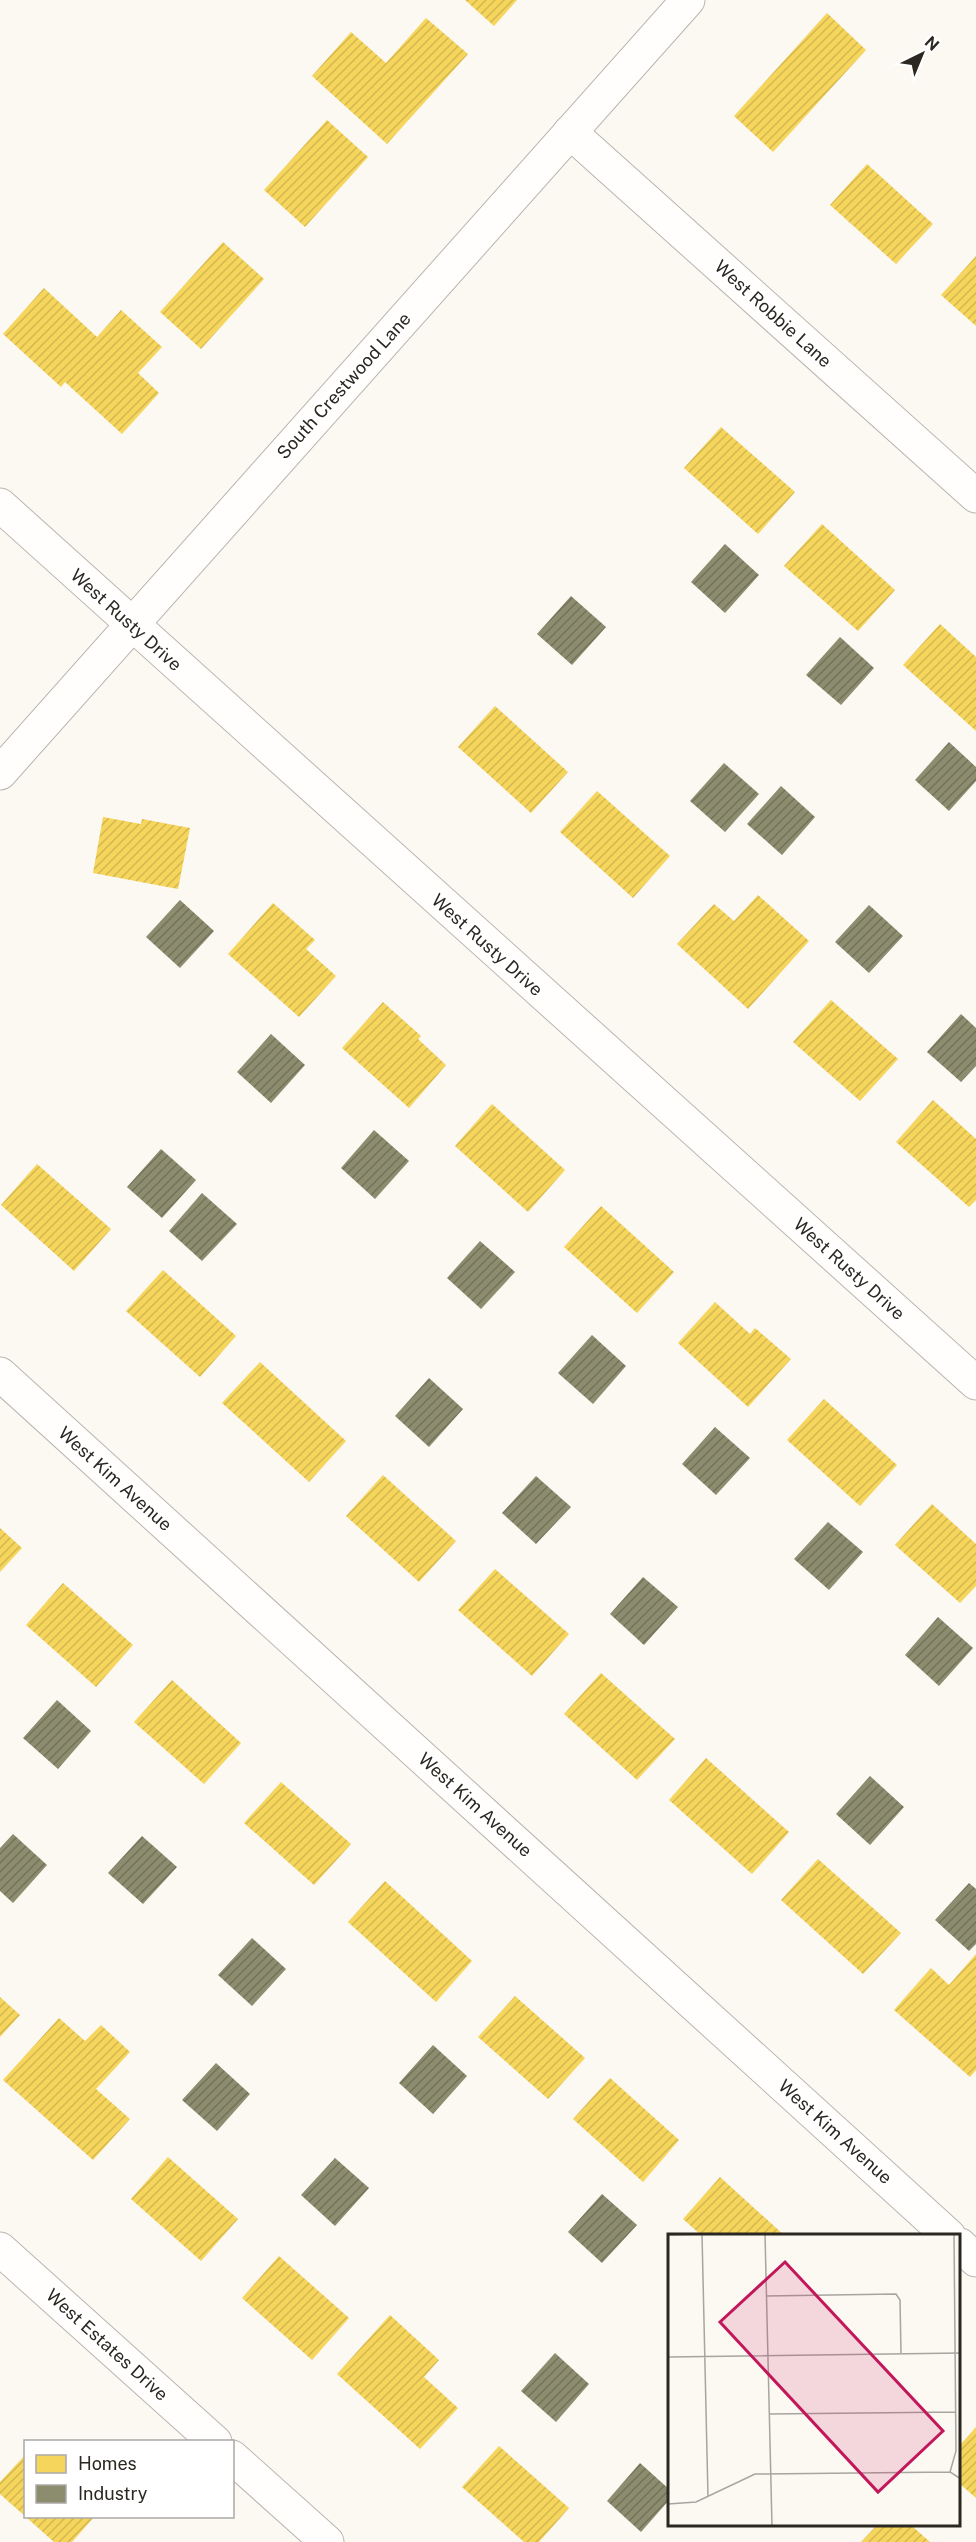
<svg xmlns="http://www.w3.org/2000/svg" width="976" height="2542" font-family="'Public Sans',sans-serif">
  <defs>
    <pattern id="homes-hatch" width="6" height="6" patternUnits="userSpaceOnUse" patternTransform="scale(1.5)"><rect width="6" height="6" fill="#f6d55c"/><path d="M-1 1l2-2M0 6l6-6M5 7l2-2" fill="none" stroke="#d3b750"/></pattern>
    <pattern id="industry-hatch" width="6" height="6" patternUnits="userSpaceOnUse" patternTransform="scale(1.5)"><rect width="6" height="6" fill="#8c8c6e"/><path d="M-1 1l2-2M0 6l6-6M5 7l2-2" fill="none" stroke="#73725a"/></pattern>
  </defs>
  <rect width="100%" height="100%" fill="#fcf8f2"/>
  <g fill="url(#homes-hatch)">
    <polygon points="465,0 517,0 494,26"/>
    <polygon points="827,13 866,50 773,152 734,116"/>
    <polygon points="426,18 468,54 387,144 312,76 351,32 386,63"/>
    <polygon points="327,120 368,157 305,227 264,190"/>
    <polygon points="867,164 933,224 896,264 830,205"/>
    <polygon points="223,242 264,279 201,349 160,312"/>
    <polygon points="976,256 976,326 941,295"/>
    <polygon points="44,288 97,337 121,310 162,347 138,373 159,393 122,434 65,382 61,387 3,334"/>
    <polygon points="721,427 795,492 758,534 684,468"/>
    <polygon points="822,524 895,590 858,631 784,566"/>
    <polygon points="940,624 976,657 976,731 903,665"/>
    <polygon points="495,706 568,772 531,813 458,747"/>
    <polygon points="597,791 670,856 633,898 560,832"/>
    <polygon points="103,817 141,824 142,819 190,828 178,889 93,873"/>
    <polygon points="758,895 809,941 748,1009 677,944 714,904 734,921"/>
    <polygon points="273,903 315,940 306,949 336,976 299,1017 228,954"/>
    <polygon points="831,1000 898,1059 860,1101 793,1042"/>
    <polygon points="383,1002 421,1036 418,1039 446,1065 409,1108 342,1048"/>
    <polygon points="933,1100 976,1139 976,1200 969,1207 896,1142"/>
    <polygon points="492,1104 565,1170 528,1212 455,1146"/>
    <polygon points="37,1164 111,1229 74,1271 1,1205"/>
    <polygon points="601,1206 674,1272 637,1313 564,1247"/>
    <polygon points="163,1270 236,1336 200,1377 126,1311"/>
    <polygon points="715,1302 750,1334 755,1328 791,1359 748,1407 678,1343"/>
    <polygon points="260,1362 346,1441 309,1482 222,1403"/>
    <polygon points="824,1399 897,1465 860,1506 787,1440"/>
    <polygon points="383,1475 456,1541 419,1582 346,1516"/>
    <polygon points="932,1504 976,1544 976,1586 960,1603 895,1545"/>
    <polygon points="0,1528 22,1548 0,1572"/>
    <polygon points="495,1569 569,1634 532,1676 458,1610"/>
    <polygon points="63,1583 133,1645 96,1687 26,1625"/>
    <polygon points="601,1673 675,1739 637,1780 564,1714"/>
    <polygon points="172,1680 241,1743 204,1784 134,1722"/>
    <polygon points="706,1758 789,1832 752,1874 669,1800"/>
    <polygon points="281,1782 351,1844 314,1885 244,1823"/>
    <polygon points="818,1859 901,1933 863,1974 781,1900"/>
    <polygon points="385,1881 472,1961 436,2002 348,1922"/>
    <polygon points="976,1954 976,2070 970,2077 894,2010 931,1968 949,1985"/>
    <polygon points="515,1996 585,2058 548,2099 478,2037"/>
    <polygon points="0,1997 20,2015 0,2037"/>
    <polygon points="59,2018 85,2041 101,2025 130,2052 96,2089 130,2119 93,2160 3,2080"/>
    <polygon points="610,2078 679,2140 643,2182 573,2119"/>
    <polygon points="168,2157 238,2219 201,2261 131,2199"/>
    <polygon points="720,2177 785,2236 702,2236 683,2219"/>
    <polygon points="279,2256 349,2318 312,2360 242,2298"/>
    <polygon points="390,2315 439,2360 424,2377 458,2408 420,2449 337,2374"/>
    <polygon points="976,2427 976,2498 960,2484 960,2445"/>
    <polygon points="499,2446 569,2508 539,2542 524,2542 462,2487"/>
    <polygon points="26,2454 26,2516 95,2516 72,2542 54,2542 0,2494 0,2482"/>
    <polygon points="876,2526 912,2526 930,2542 861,2542"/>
  </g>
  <g fill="url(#industry-hatch)">
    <polygon points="725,544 759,575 725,613 691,582"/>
    <polygon points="571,596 606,627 572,665 537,634"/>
    <polygon points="840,637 874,668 841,705 806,675"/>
    <polygon points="949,742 976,767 976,781 949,811 915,780"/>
    <polygon points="724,763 759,794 725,832 690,801"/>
    <polygon points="781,786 815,817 782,855 747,824"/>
    <polygon points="180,900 214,931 180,968 146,937"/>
    <polygon points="869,905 903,936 869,973 835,942"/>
    <polygon points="961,1014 976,1028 976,1066 961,1082 927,1052"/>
    <polygon points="271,1034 305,1065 271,1103 237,1072"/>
    <polygon points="374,1130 409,1161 375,1199 341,1168"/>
    <polygon points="161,1149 196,1180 162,1218 127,1187"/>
    <polygon points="202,1193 237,1224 202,1261 169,1231"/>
    <polygon points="480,1241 515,1272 481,1309 447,1278"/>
    <polygon points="592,1335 626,1366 593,1404 558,1373"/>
    <polygon points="429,1378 463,1409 429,1447 395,1416"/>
    <polygon points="715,1427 750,1458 716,1495 682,1464"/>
    <polygon points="536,1476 571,1507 536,1544 502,1513"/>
    <polygon points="828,1522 863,1552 829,1590 794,1559"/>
    <polygon points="643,1577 678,1607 644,1645 610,1614"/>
    <polygon points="938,1617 973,1648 939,1686 905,1655"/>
    <polygon points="57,1700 91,1731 58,1769 23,1738"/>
    <polygon points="870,1776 904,1807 870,1845 836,1814"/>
    <polygon points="13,1834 47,1865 13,1903 0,1891 0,1848"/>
    <polygon points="142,1836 177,1867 143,1904 108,1873"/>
    <polygon points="969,1883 976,1889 976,1944 969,1951 935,1920"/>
    <polygon points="252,1938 286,1969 252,2006 218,1975"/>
    <polygon points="433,2045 467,2076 433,2114 399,2083"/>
    <polygon points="216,2063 250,2094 217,2131 182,2100"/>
    <polygon points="335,2158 369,2188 335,2226 301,2195"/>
    <polygon points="602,2194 637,2225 602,2263 568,2232"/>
    <polygon points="555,2353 589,2384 556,2422 521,2391"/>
    <polygon points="640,2463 670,2490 670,2499 641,2532 607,2501"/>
  </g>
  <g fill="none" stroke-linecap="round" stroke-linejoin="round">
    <g stroke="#b9b5b0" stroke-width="35">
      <g id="minor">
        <polyline points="570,132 976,496"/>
        <polyline points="0,505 976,1383"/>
        <polyline points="0,773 688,0"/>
        <polyline points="0,1374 949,2236"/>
        <polyline points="960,2245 976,2260"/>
        <polyline points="0,2249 215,2442"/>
        <polyline points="232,2457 327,2542"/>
      </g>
    </g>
    <use href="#minor" stroke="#fffefd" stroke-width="33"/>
  </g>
  <g text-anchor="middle" stroke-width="6" stroke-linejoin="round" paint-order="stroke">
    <g font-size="18" fill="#2b2721" stroke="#fff">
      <text transform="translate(773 314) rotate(42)" y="6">West Robbie Lane</text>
      <text transform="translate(344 386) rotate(-48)" y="6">South Crestwood Lane</text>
      <text transform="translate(126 620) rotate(42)" y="6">West Rusty Drive</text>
      <text transform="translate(487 945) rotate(42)" y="6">West Rusty Drive</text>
      <text transform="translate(849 1269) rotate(42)" y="6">West Rusty Drive</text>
      <text transform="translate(115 1479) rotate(42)" y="6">West Kim Avenue</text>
      <text transform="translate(475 1805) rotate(42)" y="6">West Kim Avenue</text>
      <text transform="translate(835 2132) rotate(42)" y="6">West Kim Avenue</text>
      <text transform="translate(107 2345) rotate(42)" y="6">West Estates Drive</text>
    </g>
  </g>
  <g transform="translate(668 2234)">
    <rect width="292" height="292" fill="#fcf8f2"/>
    <path fill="none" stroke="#a8a49e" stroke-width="1.5" d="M34,0l6,263M97,0l7,292M286,0l2,217 -6,21 11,7M0,1l35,-1M98,62l130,-2 4,6 1,53M0,123l293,-4M101,180l187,-2M0,270l28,-2 59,-28 195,-2"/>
    <path fill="#c2185b" fill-opacity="0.15" stroke="#c2185b" stroke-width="3" d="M117,28l158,169 -65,61 -158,-170z"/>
    <rect width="292" height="292" fill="none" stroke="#2b2721" stroke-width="3"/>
  </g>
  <rect x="24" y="2440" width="210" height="78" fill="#ffffff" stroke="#aaa9a6" stroke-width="1.5"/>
  <rect x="36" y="2455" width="30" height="18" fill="#f6d55c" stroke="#aaa9a6" stroke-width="1.5"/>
  <text x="78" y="2470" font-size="18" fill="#2b2721">Homes</text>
  <rect x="36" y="2485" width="30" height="18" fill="#8c8c6e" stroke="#aaa9a6" stroke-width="1.5"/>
  <text x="78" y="2500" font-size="18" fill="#2b2721">Industry</text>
  <g transform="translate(922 54) rotate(43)" stroke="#ffffff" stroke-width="4.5" paint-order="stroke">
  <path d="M0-4.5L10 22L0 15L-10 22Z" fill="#2b2721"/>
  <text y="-9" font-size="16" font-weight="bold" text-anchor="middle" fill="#2b2721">N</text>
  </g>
</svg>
